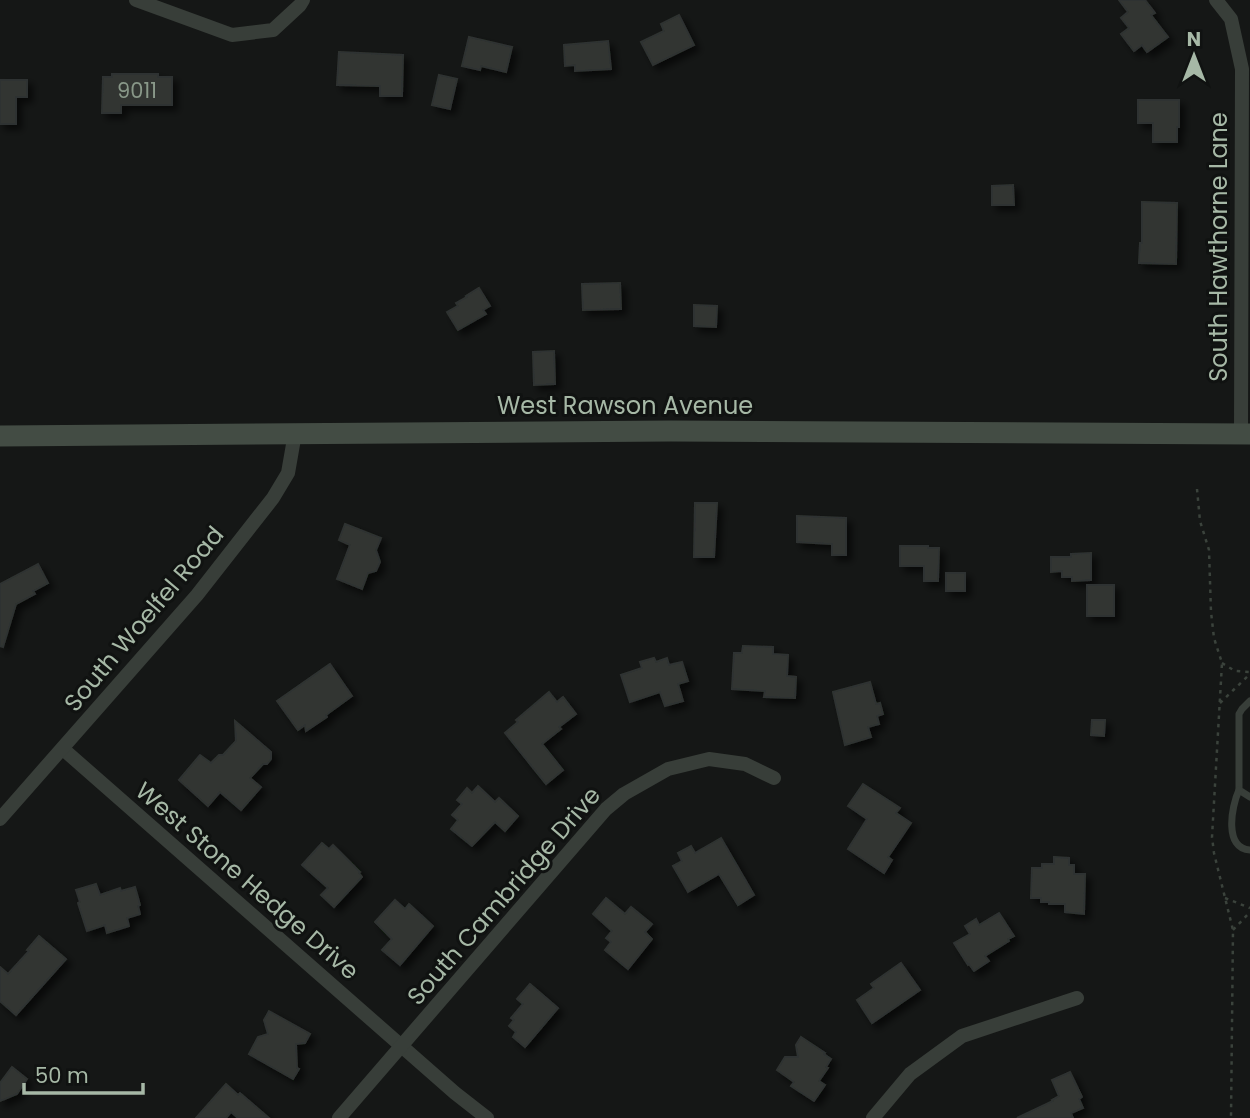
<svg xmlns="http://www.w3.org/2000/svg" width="1250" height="1118" font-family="Poppins,sans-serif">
  <defs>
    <filter id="shadow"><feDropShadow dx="5" dy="5" stdDeviation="3.5" flood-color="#0009"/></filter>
  </defs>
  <rect width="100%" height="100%" fill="#151716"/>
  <g fill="#323633" stroke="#2f3330" stroke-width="2" filter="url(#shadow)">
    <polygon points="1119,0 1145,0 1155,13 1151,15 1168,37 1147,52 1142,45 1134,51 1121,34 1129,28 1121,18 1128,12"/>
    <polygon points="679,15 694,45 653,65 641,42 664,31 661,24"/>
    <polygon points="469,37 512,47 506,72 481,66 480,70 462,66"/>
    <polygon points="608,41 611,69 575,71 575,65 565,66 564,45"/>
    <polygon points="339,52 403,55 402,96 380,96 380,86 337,85"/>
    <polygon points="112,74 158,74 158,77 172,77 172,105 121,105 121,113 102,113 103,77 112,77"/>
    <polygon points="439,75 457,79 450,109 432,105"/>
    <polygon points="0,80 27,80 27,97 16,97 16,124 0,124"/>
    <polygon points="1138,100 1179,100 1179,127 1177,127 1177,142 1153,142 1153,123 1138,123"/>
    <polygon points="1013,185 1014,205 992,205 992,186"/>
    <polygon points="1142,202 1177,203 1176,264 1139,263 1140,243 1142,243"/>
    <polygon points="620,283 621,309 583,310 582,284"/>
    <polygon points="479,288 490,306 483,310 486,314 458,330 447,312 458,306 456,303 467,297 466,296"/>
    <polygon points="694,305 717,306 716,327 694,326"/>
    <polygon points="554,351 555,384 534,385 533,352"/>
    <polygon points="695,503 717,503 714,557 694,557"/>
    <polygon points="797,516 846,518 846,555 832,555 832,544 797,542"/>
    <polygon points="345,524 381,538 376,550 380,562 376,571 368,573 362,589 337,579 350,545 339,540"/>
    <polygon points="900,546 928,546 928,548 939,548 938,581 924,581 924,566 900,566"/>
    <polygon points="1091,553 1091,580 1072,581 1072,577 1062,577 1062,571 1051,572 1051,557 1071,557 1071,554"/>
    <polygon points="38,564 48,583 33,591 35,594 16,604 3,647 0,646 0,584"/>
    <rect x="946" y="573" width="19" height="18"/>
    <rect x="1087" y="585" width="27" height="31"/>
    <polygon points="743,646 773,647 773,654 788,655 787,676 796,677 795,698 764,697 765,691 732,689 734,653 742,653"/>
    <polygon points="654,658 656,662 667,658 669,665 682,662 688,681 678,684 683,701 665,706 660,692 630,702 621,675 642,668 640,662"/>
    <polygon points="330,664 352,696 326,715 327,717 306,731 305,725 298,730 277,701"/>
    <polygon points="870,682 876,704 880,703 883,714 877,716 879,724 868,727 871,737 845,745 833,692"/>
    <polygon points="549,692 557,702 563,697 576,714 559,727 561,729 542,744 563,770 546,784 505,733 518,722 516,720"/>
    <polygon points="1092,720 1105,720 1104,736 1091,735"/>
    <polygon points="235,721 271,752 271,759 267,764 263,764 250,778 261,787 241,810 220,792 208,806 179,780 200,755 211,763 219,755 223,755 236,741"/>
    <polygon points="863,784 900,808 896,813 911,823 888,857 892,860 884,873 848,849 867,819 848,806"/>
    <polygon points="478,786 495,802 499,798 518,816 505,831 495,822 472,846 451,829 458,820 452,815 462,804 457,800 467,788 472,793"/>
    <polygon points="721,838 754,895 738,905 719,874 688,892 673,866 682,861 678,853 691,846 695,853"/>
    <polygon points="322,843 329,849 333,845 360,872 359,873 362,877 334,907 321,895 328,888 302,865"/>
    <polygon points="1054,857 1069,858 1069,865 1074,865 1074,874 1085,874 1084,914 1065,912 1065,904 1049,904 1049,902 1041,902 1041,898 1031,898 1032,868 1042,868 1042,864 1054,864"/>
    <polygon points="96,884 100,895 120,888 121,891 135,887 140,905 138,906 140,914 127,918 129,926 107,933 105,925 87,931 78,903 80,902 76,890"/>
    <polygon points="606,898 625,914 631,907 652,924 645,932 652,939 628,969 605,950 611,942 606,938 612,931 593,914"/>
    <polygon points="395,900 405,909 409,904 433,926 400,965 382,950 392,939 375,922"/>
    <polygon points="999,913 1014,936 1008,939 1009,941 985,956 989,961 974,971 969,964 968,965 954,943 970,934 965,926 976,919 979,925"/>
    <polygon points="39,936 66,959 16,1015 0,1001 0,967 8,974 29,951 27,950"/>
    <polygon points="901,963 920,990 872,1023 857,1000 874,988 871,984"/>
    <polygon points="530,984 558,1008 525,1047 513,1037 516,1032 509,1026 514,1020 511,1018 523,1004 517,999"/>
    <polygon points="269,1011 310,1034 305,1043 296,1044 297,1068 299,1069 293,1079 249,1054 258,1037 268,1034 264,1020"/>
    <polygon points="801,1037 825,1053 824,1054 831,1059 826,1067 828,1068 819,1081 825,1085 814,1101 791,1086 794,1082 777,1070 785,1057 798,1057 796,1045"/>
    <polygon points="12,1067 27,1079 17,1094 0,1101 0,1083"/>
    <polygon points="1070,1072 1082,1097 1079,1099 1083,1108 1071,1113 1073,1118 1017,1118 1053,1101 1052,1100 1059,1096 1052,1080"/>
    <polygon points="226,1084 238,1095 240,1093 269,1118 238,1118 231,1112 226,1118 196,1118"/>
  </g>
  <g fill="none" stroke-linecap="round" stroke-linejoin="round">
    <g stroke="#3b433c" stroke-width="2.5" stroke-dasharray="3.5 5" stroke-linecap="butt">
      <polyline points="1197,489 1200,521 1209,550 1211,612 1214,638 1222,663 1212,837 1214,853 1233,930 1231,1118"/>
      <polyline points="1222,663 1235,671 1250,672"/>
      <polyline points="1220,703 1250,674"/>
      <polyline points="1225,898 1250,908"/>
      <polyline points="1233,930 1250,912"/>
    </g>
    <g stroke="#383e39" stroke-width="7">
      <polyline points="1250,701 1242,709 1239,714 1239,790 1250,797"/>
      <path d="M1239,790c-8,17 -15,59 11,60"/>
    </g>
    <g stroke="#383e39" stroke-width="14">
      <polyline points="136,0 232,35 273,30 300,5 303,0"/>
      <polyline points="1216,0 1231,19 1242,69 1241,433"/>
      <polyline points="63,749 455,1093 487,1118"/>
      <polyline points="0,819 197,595 273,498 288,473 295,433"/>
      <polyline points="339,1118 606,809 624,794 668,769 709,759 745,764 774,778"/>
      <polyline points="873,1118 910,1074 962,1036 1077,998"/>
    </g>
    <polyline stroke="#434c44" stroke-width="21" points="0,436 671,431 1250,434"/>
  </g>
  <g text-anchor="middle" stroke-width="6" stroke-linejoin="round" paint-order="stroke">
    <g font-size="21" fill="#899889">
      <text x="137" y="98">9011</text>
    </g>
    <g font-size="24" fill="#a6b8a6" stroke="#101211">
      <text transform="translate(1219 247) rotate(-90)" y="8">South Hawthorne Lane</text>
      <text x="625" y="414">West Rawson Avenue</text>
      <text transform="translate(144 619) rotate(-50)" y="8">South Woelfel Road</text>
      <text transform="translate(247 881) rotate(41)" y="8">West Stone Hedge Drive</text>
      <text transform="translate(504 896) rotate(-49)" y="8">South Cambridge Drive</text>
    </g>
  </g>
  <g transform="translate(1194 56)" stroke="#101211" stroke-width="5" paint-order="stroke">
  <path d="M0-5L12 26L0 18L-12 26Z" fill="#a6b8a6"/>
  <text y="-10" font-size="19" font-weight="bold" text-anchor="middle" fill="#a6b8a6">N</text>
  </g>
  <path d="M24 1083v10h119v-10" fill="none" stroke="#a6b8a6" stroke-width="3.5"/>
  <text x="35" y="1083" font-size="21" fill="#a6b8a6" stroke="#101211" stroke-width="5" paint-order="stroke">50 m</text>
</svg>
